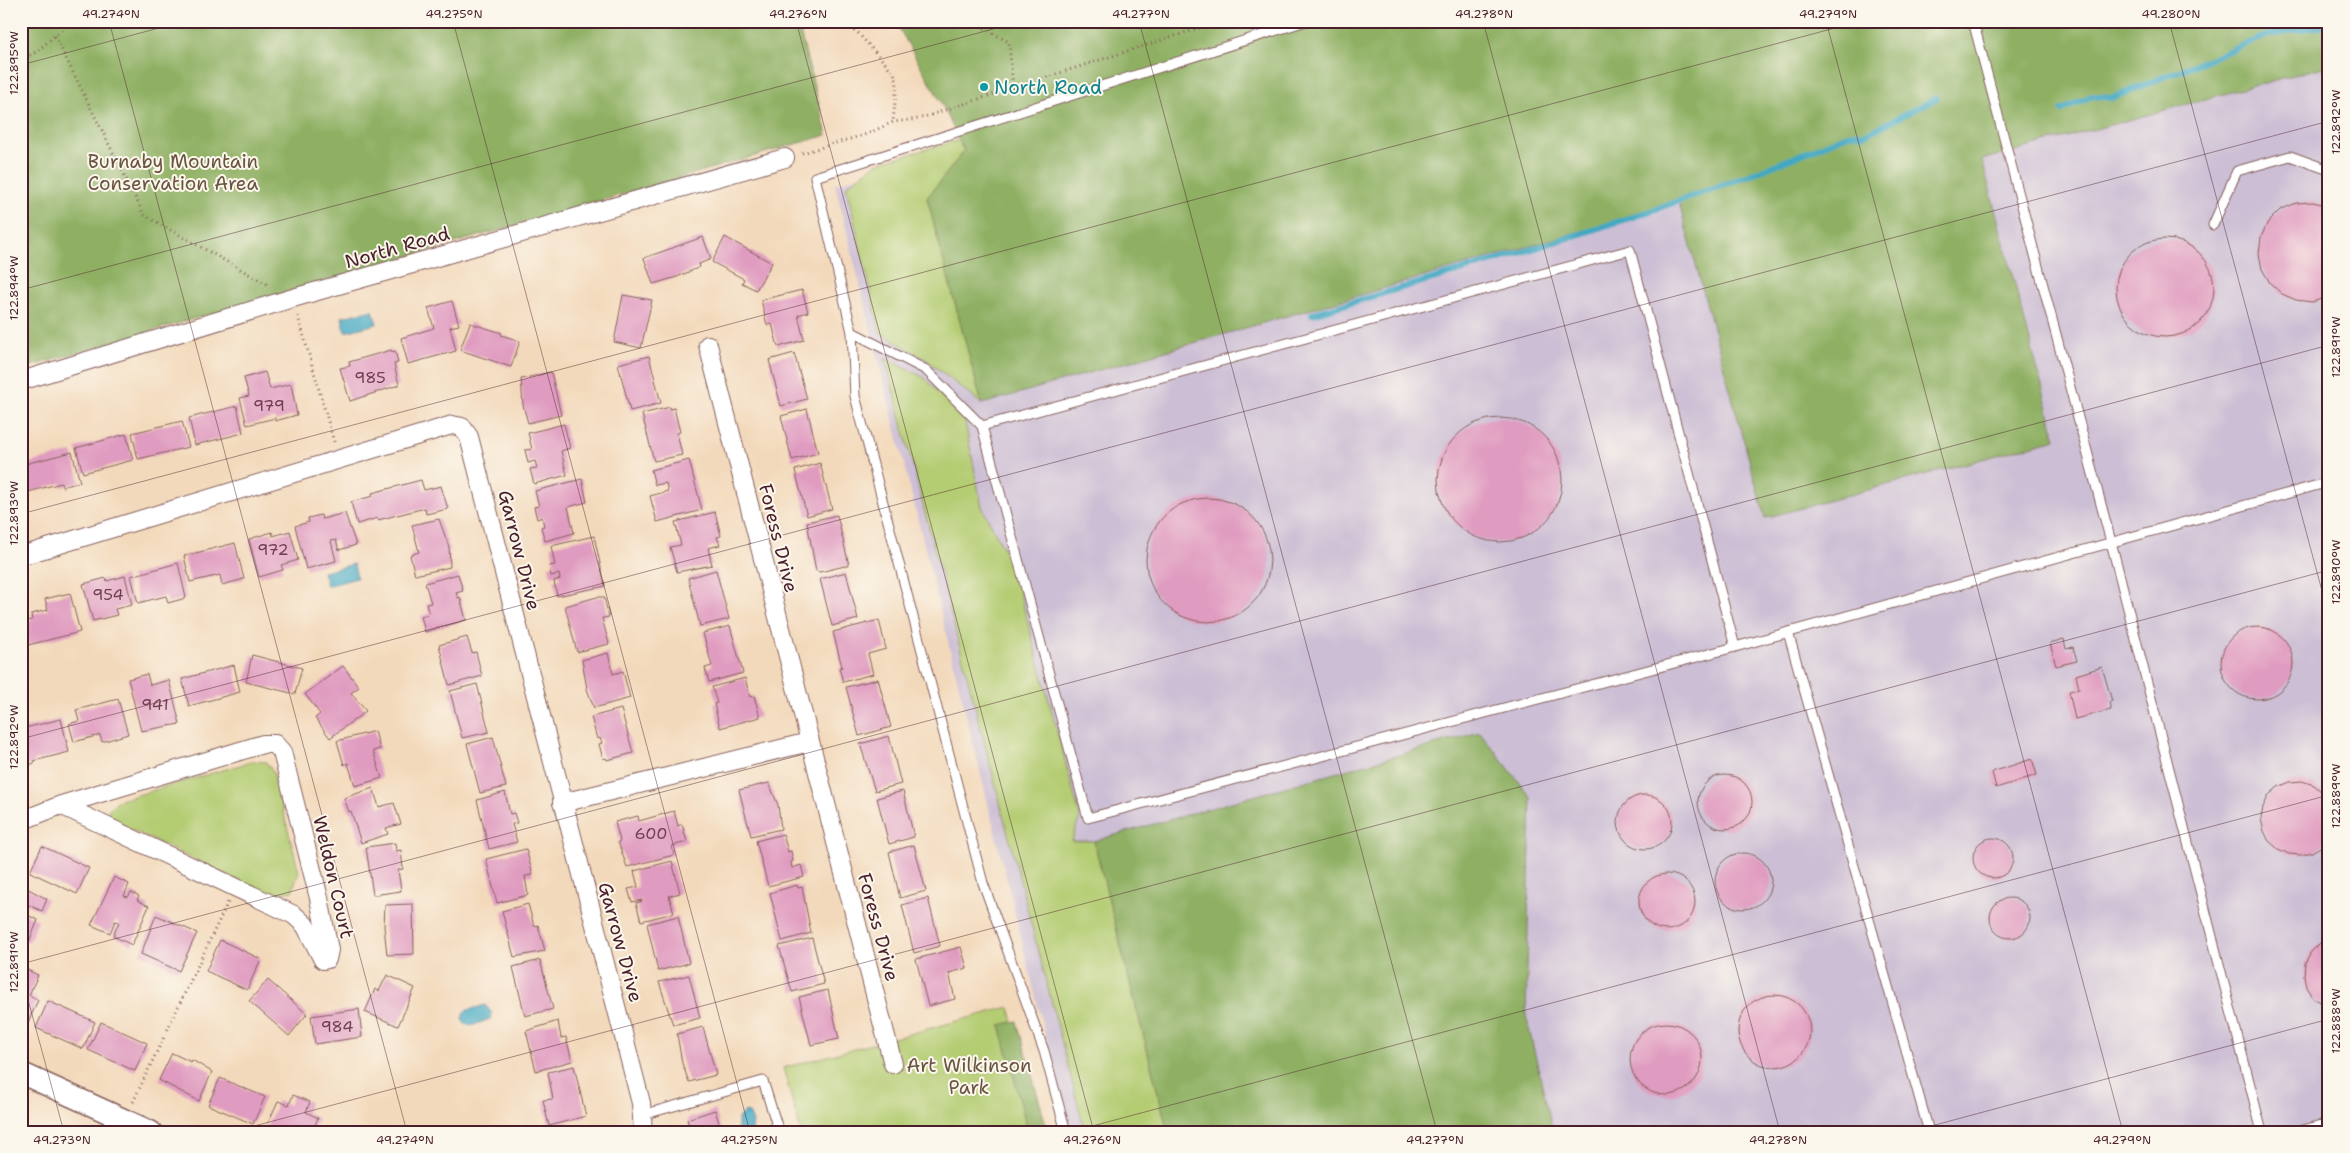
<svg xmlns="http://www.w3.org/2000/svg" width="2350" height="1153" font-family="'Shantell Sans',sans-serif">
  <rect width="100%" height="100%" fill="#fbf7ec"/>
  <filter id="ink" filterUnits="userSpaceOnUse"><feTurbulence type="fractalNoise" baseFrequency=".02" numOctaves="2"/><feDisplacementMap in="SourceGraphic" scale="10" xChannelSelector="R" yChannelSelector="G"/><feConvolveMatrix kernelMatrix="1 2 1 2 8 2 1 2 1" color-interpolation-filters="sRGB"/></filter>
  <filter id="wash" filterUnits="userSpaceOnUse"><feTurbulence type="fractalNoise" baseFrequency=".0096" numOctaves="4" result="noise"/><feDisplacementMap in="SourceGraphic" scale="20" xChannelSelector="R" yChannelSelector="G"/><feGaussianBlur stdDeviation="1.12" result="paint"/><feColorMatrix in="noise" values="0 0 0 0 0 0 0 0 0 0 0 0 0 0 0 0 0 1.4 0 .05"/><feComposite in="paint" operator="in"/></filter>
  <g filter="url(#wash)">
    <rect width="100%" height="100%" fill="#f3d9bb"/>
    <polygon fill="#ccbed4" points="1341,21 2329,21 2329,1132 1069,1132 835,184"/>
    <g fill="#b4cc72" stroke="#7f764e">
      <polygon points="959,140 964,152 927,198 982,404 925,359 880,332 846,186 877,163"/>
      <polygon points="885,358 925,378 965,422 982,507 1013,567 1080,816 1072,841 1094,841 1168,1132 1085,1132"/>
      <polygon points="254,761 266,762 273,772 299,872 292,891 269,895 113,821 108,810 117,801"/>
      <polygon points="1009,1007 1044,1132 801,1132 783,1068"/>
    </g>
    <g fill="#8fb064" stroke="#6c6848">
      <polygon points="21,21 797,21 827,135 21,369"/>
      <polygon points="895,21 2329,21 2329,72 2323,67 1982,160 2056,439 1765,518 1679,203 982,404 927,198 964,151 941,102"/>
      <polygon points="1480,732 1531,797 1526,1016 1553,1132 1168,1132 1094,841"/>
      <polygon points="1017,1021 1017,1022 1048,1132 1028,1132 1000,1025"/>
    </g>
    <g fill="#43a8c3" stroke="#466477">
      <polygon points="373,310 377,324 345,332 342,317"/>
      <polygon points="354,564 357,578 327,586 323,572"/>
      <polygon points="485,1005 492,1013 490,1019 471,1026 465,1024 462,1018 465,1011"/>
      <polygon points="744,1112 749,1113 753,1122 752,1132 736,1132 738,1126 738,1118"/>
    </g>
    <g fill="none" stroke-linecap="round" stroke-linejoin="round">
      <g stroke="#43a8c3" stroke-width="6">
        <polyline points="2062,110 2092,96 2112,98 2268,35 2329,24"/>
        <path d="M1312,314c183,-53 365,-104 540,-181l12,2 73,-37"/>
      </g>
    </g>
    <g id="blocks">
      <g fill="#e09bc0">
        <polygon points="2313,202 2329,206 2329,297 2312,302 2296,300 2282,294 2270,283 2262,269 2259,254 2261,237 2268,222 2280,210 2296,203"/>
        <polygon points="703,237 711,259 699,264 700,267 677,277 653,284 644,258"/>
        <polygon points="725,237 772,263 756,290 742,283 744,279 712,262"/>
        <circle cx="2165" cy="288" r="49"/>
        <polygon points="802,290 808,312 798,315 804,340 778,347 772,324 767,325 761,300"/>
        <polygon points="623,295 652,300 641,348 614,342"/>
        <polygon points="452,301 459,325 450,327 456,351 408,364 401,338 434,328 428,308"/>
        <polygon points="470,323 502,333 501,335 520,341 511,367 460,350"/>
        <polygon points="391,350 392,352 395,351 398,363 394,364 399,385 350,401 340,368 350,366 349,362"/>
        <polygon points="794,353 807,399 781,406 769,360"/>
        <polygon points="649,356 661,403 630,411 618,364"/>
        <polygon points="265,372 270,389 291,384 297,415 275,421 275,418 247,425 240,398 249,396 244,378"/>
        <polygon points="551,372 561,415 528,423 523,405 521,379"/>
        <polygon points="237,406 243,433 195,445 189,418"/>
        <polygon points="670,407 670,409 674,408 680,432 677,433 682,455 654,461 642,414"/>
        <polygon points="807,409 818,453 792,460 781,416"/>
        <circle cx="1500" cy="480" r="62"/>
        <polygon points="182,421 189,447 138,459 132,433"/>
        <polygon points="564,424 570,448 561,451 567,475 534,484 530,469 537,468 535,461 528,463 525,450 532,449 528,433"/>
        <polygon points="126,434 133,460 83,473 76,448"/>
        <polygon points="72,452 80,482 62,487 61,483 28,492 21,465"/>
        <polygon points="689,460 702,510 657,522 650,496 668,491 666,483 655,485 651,470"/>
        <polygon points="820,463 832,509 807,516 795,470"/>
        <polygon points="582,479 587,502 568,507 574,533 545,541 541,527 544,526 542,517 537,519 534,507 539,506 535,491"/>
        <polygon points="421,480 424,490 441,486 448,509 426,514 425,508 378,520 378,518 357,524 351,502 373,496 372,493"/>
        <circle cx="1208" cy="560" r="62"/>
        <polygon points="715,512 721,536 717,537 720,545 708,548 712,565 677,572 670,547 681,545 675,522"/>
        <polygon points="345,513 356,545 339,550 336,540 331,541 336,561 306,569 295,526 309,522 308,518 321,515 322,519"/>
        <polygon points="837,515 849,565 820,572 816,571 807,522"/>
        <polygon points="439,519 449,547 450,567 415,575 410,555 419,552 412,525"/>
        <polygon points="290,531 298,560 281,565 283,570 259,577 249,539 272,532 273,536"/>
        <polygon points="594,536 605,586 557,596 554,581 560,579 559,574 551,576 549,566 555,565 551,546"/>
        <polygon points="235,543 244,579 222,585 220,575 190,582 184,556"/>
        <polygon points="178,563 186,598 168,603 166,596 138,603 131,576"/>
        <polygon points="716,570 729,619 700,626 688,578"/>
        <polygon points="846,572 858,619 832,626 820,579"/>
        <polygon points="458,574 463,591 456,593 458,598 460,597 466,620 425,632 421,616 429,614 426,604 431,603 425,583"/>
        <polygon points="125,576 132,605 115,609 117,615 93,621 83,584 106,578 107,581"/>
        <polygon points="70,593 80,632 28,645 23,622 32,620 31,614 48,610 45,599"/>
        <polygon points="597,597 604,597 609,617 602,618 609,644 577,652 565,606"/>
        <polygon points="2329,619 2329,650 2325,636"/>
        <polygon points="879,620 886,649 868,654 873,674 843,682 839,668 842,667 833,632"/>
        <polygon points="730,626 743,673 709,682 705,668 712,666 703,633"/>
        <circle cx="2257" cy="663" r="36"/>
        <polygon points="467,637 472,653 476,652 482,676 449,685 439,645"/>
        <polygon points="2064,639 2066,649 2073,647 2077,661 2056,666 2050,643"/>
        <polygon points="608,653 613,674 623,671 630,698 594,708 587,689 582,660"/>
        <polygon points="252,655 302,668 295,694 246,682"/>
        <polygon points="234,665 240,692 189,706 182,679"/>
        <polygon points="343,666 359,687 351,693 366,711 330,738 315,718 320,714 305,694"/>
        <polygon points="2102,667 2112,701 2109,702 2111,710 2075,719 2069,691 2079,689 2076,675"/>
        <polygon points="147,674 150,685 169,680 180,724 141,731 128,679"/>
        <polygon points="745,678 750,697 754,696 760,717 720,728 714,704 717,703 712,687"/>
        <polygon points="878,679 891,727 859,736 846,687"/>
        <polygon points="477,684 489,732 462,738 450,691"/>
        <polygon points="118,699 128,734 102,742 100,735 74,742 69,724 79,721 76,710"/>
        <polygon points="621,709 633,753 607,760 606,758 603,759 599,744 602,743 600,738 597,739 591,717"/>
        <polygon points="61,719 69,752 34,761 35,763 21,767 21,729"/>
        <polygon points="375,731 380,749 373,751 382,778 355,786 348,763 344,765 337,741"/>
        <polygon points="889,736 901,784 875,791 860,744"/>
        <polygon points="493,737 506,787 480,793 467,744"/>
        <polygon points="2032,759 2037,775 1996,788 1992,772"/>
        <circle cx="1725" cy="802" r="27"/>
        <polygon points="2302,781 2314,785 2329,798 2329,839 2322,846 2312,852 2301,855 2289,854 2278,849 2269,841 2264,831 2261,819 2263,807 2269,795 2278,787 2290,782"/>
        <polygon points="769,783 778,805 781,829 751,836 739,790"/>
        <polygon points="373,788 379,807 394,803 401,824 386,828 388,834 361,843 351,811 349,812 344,798"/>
        <polygon points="903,791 914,837 889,844 877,798"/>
        <polygon points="505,792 510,814 514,813 517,823 512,824 517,842 489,849 477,800"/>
        <circle cx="1645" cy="822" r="27"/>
        <polygon points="674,811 678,826 682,824 687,842 672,846 674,855 627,867 618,842 620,841 615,822 638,816 639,821"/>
        <polygon points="783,834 788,852 791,851 793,861 791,862 792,868 801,865 804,877 768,886 756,841"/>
        <circle cx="1993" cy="858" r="20"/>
        <polygon points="395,843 396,851 401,850 403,869 398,870 401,891 373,895 366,847"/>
        <polygon points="914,845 926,891 900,898 889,852"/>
        <polygon points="42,846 89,868 77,894 30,872"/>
        <polygon points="526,849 533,875 525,876 528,895 497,903 486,859"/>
        <circle cx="1743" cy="881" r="28"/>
        <polygon points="672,861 680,893 669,896 674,913 641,921 636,903 642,901 642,900 632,902 628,889 638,887 634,871"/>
        <circle cx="1667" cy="902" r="28"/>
        <polygon points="114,877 129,884 124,896 128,897 131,892 139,896 137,900 149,906 132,945 113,936 119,922 115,921 110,933 91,925"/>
        <polygon points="21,885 47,899 42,911 26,904 23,913 38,920 29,942 21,939"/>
        <polygon points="797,885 798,888 802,887 811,933 782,941 770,893"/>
        <polygon points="928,898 940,946 914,953 902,905"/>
        <circle cx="2010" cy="918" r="20"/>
        <polygon points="413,904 414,954 387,955 384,926 385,905"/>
        <polygon points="528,904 534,926 538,925 545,951 514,957 502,911"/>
        <polygon points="156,915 197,933 179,971 141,954"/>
        <polygon points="678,916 689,963 658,971 647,924"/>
        <polygon points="812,938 824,984 792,992 779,946"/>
        <polygon points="220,940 261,959 247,990 206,971"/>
        <polygon points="2329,940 2329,1009 2312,997 2306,987 2304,975 2305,963 2311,952 2320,943"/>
        <polygon points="961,947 967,968 949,973 955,999 928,1006 916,959"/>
        <polygon points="540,960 553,1009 525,1016 513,967"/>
        <polygon points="21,967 38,975 29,995 38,1000 27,1025 21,1023"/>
        <polygon points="387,975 415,988 398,1026 365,1012 375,989 379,991"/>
        <polygon points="689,975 700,1018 673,1025 659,982"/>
        <polygon points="268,980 307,1014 289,1036 249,1001"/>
        <polygon points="828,990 839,1039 811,1045 799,997"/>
        <circle cx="1774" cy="1031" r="36"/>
        <polygon points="48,1001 95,1022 83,1049 36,1028"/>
        <polygon points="359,1009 362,1037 315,1044 311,1016"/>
        <polygon points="558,1021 561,1038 566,1037 572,1061 536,1071 526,1031"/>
        <polygon points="101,1022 147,1043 135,1071 88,1050"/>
        <circle cx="1666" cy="1059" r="36"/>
        <polygon points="703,1027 716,1075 689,1082 682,1063 677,1034"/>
        <polygon points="172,1053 191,1062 192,1060 212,1072 199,1101 159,1080"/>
        <polygon points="574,1066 586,1116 549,1126 543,1100 553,1099 548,1072"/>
        <polygon points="220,1078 265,1097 253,1124 208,1105"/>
        <polygon points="293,1095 310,1102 306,1112 318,1118 312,1132 269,1132 265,1130 278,1101 289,1105"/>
        <polygon points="715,1110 722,1132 691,1132 687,1119"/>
        <polygon points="560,1127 589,1128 589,1132 560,1132"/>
      </g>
    </g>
  </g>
  <g filter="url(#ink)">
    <use href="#blocks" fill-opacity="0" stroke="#85605d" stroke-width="1"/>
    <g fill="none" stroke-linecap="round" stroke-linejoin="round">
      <g stroke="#85605d" stroke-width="11">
        <g id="service">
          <polyline points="1306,21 815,177 852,332 926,370 982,426 1630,250 1735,647"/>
          <polyline points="1973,21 2111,542 2262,1132"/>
          <polyline points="2213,225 2237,171 2290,156 2329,170"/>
          <polyline points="852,332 855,396 983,883 1044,1051 1066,1132"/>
          <polyline points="982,426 1088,818 1735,647 2329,482"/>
          <polyline points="1788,632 1929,1132"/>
          <polyline points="642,1115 763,1081 779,1132"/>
          <polyline points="2296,1132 2329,1123"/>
        </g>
      </g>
      <g stroke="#85605d" stroke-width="20">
        <g id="minor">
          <polyline points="708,345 893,1064"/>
          <polyline points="21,381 293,298 785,158"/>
          <polyline points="21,556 452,425 462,427 469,437 641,1103 643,1132"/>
          <polyline points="562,803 809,742"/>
          <polyline points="21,821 61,805 263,744 275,744 282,752 319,898 329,950 327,959 323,960 305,925 294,915 61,805"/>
        </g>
      </g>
      <g stroke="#85605d" stroke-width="24">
        <polyline id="tertiary" points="21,1073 151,1132"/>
      </g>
      <g stroke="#85605d" stroke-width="3" stroke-dasharray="1 4" stroke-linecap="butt">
        <polyline points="836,21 858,33 894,73 897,82 893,122"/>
        <polyline points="55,36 144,215 270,286"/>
        <polyline points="21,60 36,52 72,21"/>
        <polyline points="1013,88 1221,21"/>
        <polyline points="802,153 867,134 893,122 918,119 1013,88 1009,42 980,26 978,21"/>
        <polyline points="298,316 334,442"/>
        <polyline points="133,1102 228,902"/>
        <polyline points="857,1132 858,1129"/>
      </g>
      <use href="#service" stroke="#fff" stroke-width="9"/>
      <use href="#minor" stroke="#fff" stroke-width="18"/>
      <use href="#tertiary" stroke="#fff" stroke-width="21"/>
    </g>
  </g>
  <path fill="none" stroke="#4a1f2b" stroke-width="1" stroke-opacity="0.45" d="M109,21l298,1111M453,21l297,1111M796,21l298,1111M1139,21l298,1111M1483,21l297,1111M1826,21l297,1111M2169,21l160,596M21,65l164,-44M21,290l1002,-269M21,514l1840,-493M21,739l2308,-618M21,964l2308,-619M21,974l43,158M232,1132l2097,-562M1070,1132l1259,-337M1909,1132l420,-113"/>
  <circle fill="#0f9aa8" stroke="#fbf7ec" stroke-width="2" cx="984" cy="87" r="5"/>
  <g text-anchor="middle" stroke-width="4" stroke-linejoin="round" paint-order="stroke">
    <g font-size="16" fill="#703e50">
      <text x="370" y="383">985</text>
      <text x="269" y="411">979</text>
      <text x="273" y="555">972</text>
      <text x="108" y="600">954</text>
      <text x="155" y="710">941</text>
      <text x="651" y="839">600</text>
      <text x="337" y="1032">984</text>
    </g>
    <g font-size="19" fill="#0d838f" stroke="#fbf7ec" text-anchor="start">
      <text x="994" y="94">North Road</text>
    </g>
    <g font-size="19" fill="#6a5340" stroke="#fbf7ec">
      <text x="173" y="168">Burnaby Mountain<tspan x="173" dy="22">Conservation Area</tspan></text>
      <text x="969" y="1072">Art Wilkinson<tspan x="969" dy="22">Park</tspan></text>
    </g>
    <g font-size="19" fill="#4a1f2b" stroke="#fbf7ec">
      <text transform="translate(397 247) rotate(-16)" y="7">North Road</text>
      <text transform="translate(779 538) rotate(76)" y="7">Foress Drive</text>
      <text transform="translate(520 550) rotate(76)" y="7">Garrow Drive</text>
      <text transform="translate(334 877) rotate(77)" y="7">Weldon Court</text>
      <text transform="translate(879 927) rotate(75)" y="7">Foress Drive</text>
      <text transform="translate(621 942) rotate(75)" y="7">Garrow Drive</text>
    </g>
  </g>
  <rect width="2350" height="1153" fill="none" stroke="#fbf7ec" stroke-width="55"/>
  <rect x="28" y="28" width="2294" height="1098" fill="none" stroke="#4a1f2b" stroke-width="2"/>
  <g font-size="12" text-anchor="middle" fill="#4a1f2b">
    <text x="111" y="18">49.274°N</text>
    <text x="454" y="18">49.275°N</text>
    <text x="798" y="18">49.276°N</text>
    <text x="1141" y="18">49.277°N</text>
    <text x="1484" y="18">49.278°N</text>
    <text x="1828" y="18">49.279°N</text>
    <text x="2171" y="18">49.280°N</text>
    <text transform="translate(14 63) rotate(-90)" y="4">122.895°W</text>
    <text transform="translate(2336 122) rotate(-90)" y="4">122.892°W</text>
    <text transform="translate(14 288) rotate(-90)" y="4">122.894°W</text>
    <text transform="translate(2336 347) rotate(-90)" y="4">122.891°W</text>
    <text transform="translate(14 513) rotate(-90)" y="4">122.893°W</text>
    <text transform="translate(2336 572) rotate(-90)" y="4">122.890°W</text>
    <text transform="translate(14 737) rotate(-90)" y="4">122.892°W</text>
    <text transform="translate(2336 796) rotate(-90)" y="4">122.889°W</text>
    <text transform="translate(14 962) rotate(-90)" y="4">122.891°W</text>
    <text transform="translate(2336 1021) rotate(-90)" y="4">122.888°W</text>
    <text x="62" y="1144">49.273°N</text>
    <text x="405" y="1144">49.274°N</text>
    <text x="749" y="1144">49.275°N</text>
    <text x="1092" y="1144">49.276°N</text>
    <text x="1435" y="1144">49.277°N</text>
    <text x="1778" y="1144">49.278°N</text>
    <text x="2122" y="1144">49.279°N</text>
  </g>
</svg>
